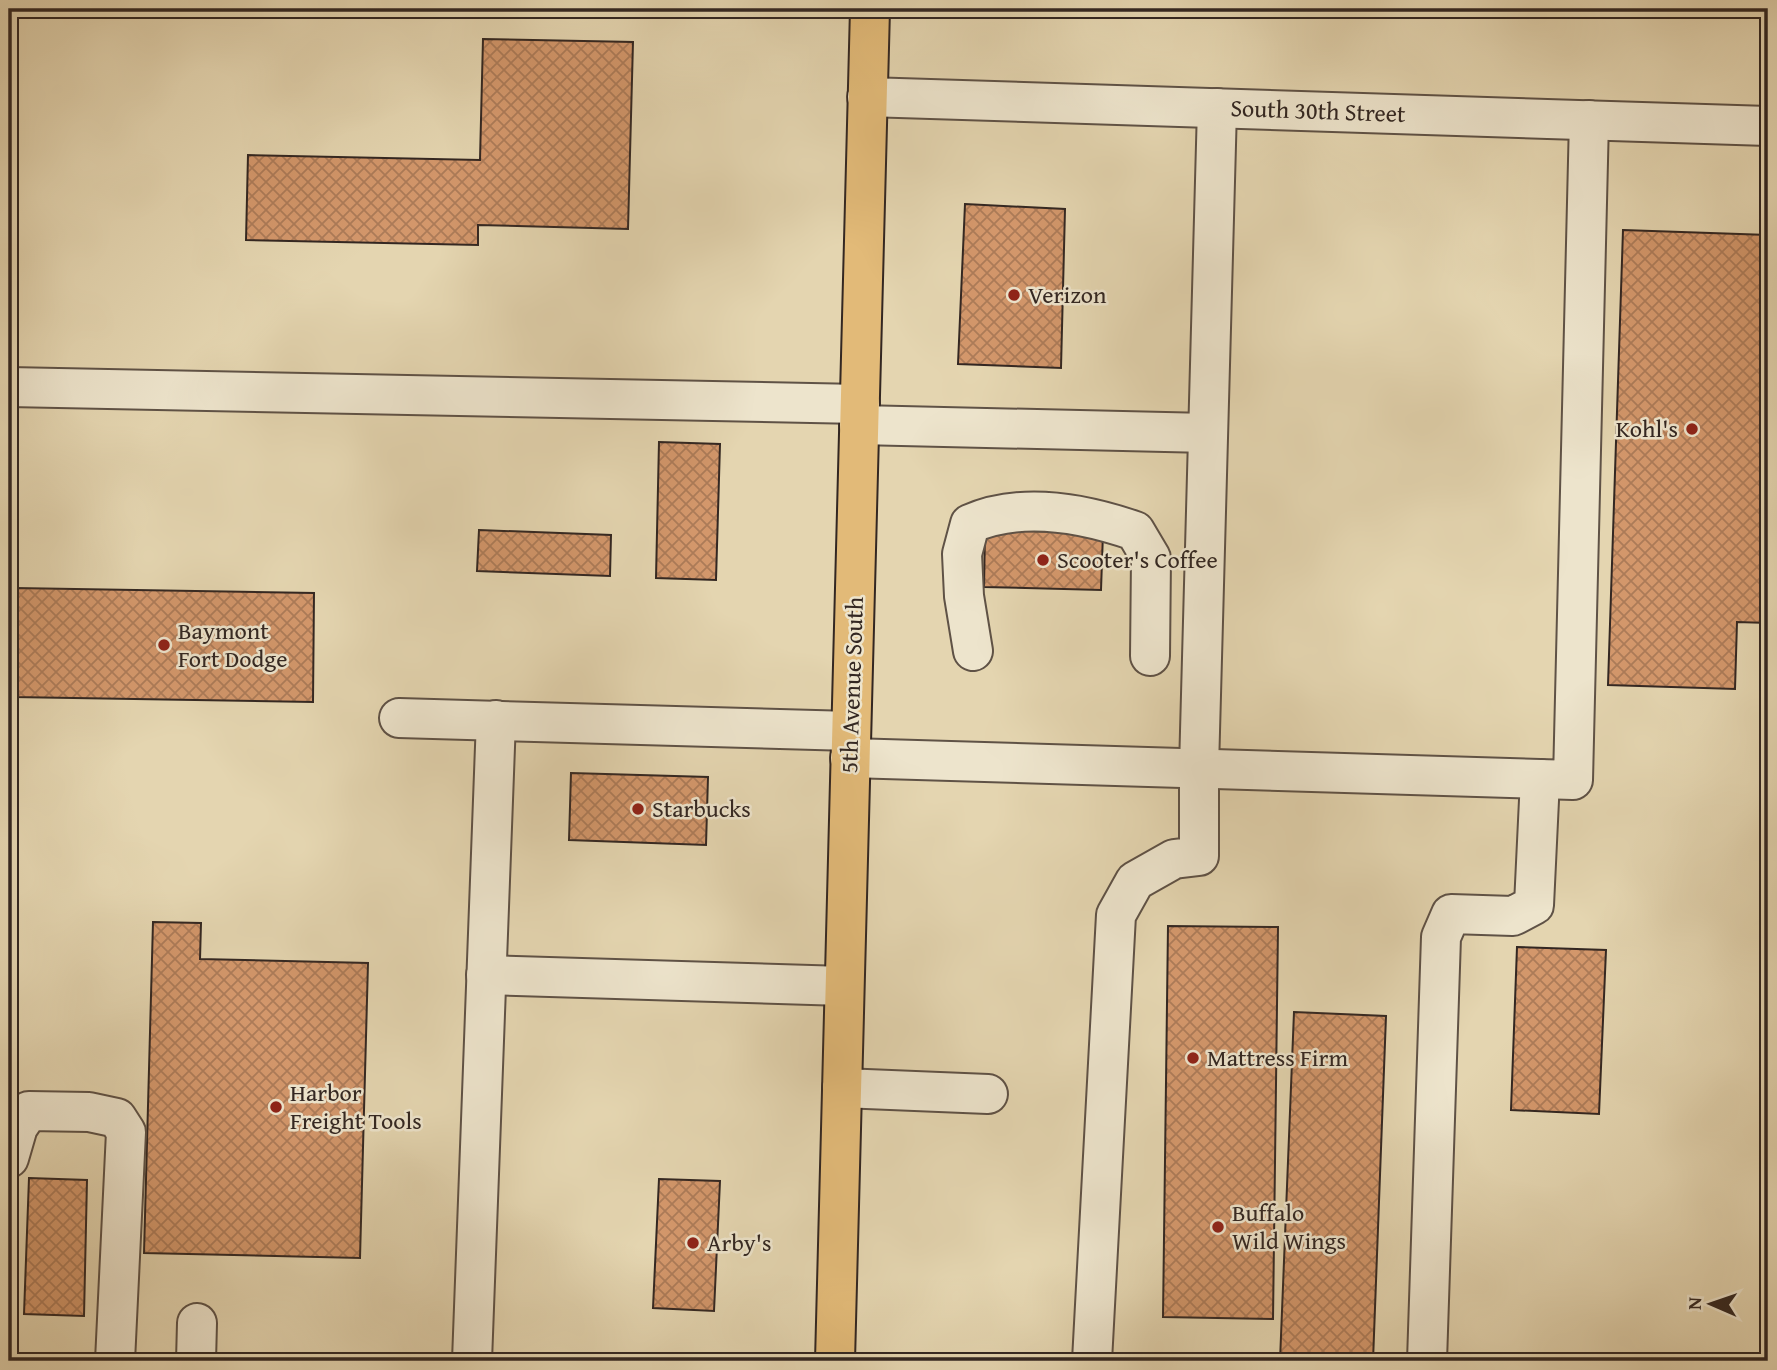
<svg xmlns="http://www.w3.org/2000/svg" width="1777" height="1370" font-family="'Gentium Book Plus',serif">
  <defs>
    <pattern id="building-cross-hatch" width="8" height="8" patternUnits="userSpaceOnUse" patternTransform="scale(1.75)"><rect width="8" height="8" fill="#d3976b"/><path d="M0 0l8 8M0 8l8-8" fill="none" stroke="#ac7b58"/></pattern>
  </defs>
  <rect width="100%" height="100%" fill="#e4d5b0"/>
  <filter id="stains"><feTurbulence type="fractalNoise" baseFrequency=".00286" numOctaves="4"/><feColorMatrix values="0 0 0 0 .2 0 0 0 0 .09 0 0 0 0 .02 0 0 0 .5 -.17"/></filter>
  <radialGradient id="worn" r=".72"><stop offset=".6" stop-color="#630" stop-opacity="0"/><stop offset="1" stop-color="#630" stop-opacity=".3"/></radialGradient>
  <g fill="url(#building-cross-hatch)" stroke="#332722" stroke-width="2">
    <polygon points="483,39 633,42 628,229 478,225 478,245 246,240 248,155 480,160"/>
    <polygon points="965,204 1065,209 1061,368 958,364"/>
    <polygon points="1623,230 1768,235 1768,623 1737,622 1735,689 1608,685"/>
    <polygon points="659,442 720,444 716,580 656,578"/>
    <polygon points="479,530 611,535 610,576 477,571"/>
    <polygon points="985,530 1103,533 1101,590 984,587"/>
    <polygon points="15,588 314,593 313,702 13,697"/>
    <polygon points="571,773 708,777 706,845 569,840"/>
    <polygon points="153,922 201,923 200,959 368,963 360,1258 144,1253"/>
    <polygon points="1168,926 1278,927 1273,1319 1163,1317"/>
    <polygon points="1517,947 1606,950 1599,1114 1511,1110"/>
    <polygon points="1294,1012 1386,1016 1373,1361 1280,1361"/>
    <polygon points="29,1178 87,1180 84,1316 24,1314"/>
    <polygon points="659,1179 720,1181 714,1311 653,1308"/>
  </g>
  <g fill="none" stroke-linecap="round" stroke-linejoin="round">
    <g stroke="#5f5246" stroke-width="42">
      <g id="minor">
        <polyline points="867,97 1768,126"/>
        <polyline points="9,387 860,404"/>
        <polyline points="859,425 1208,433"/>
        <path d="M973,651l-9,-55 -2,-42 8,-30c52,-23 113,-11 165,7l16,27 -1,98"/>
        <polyline points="399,718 851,731"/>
        <polyline points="850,758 1573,780 1589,120"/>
        <polyline points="486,975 844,986"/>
        <polyline points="842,1088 988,1094"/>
        <polyline points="9,1158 18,1127 29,1111 89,1112 117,1118 126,1132 115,1361"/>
        <polyline points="196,1361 197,1323"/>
        <polyline points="472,1361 496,720"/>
        <polyline points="1092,1361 1116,915 1135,881 1174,859 1199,856 1199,768 1217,108"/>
        <polyline points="1427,1361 1441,937 1451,914 1513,916 1534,905 1540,779"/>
      </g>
    </g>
    <g stroke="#332722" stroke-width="42">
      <polyline id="major" points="835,1361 870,9"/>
    </g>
    <use href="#minor" stroke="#ede4cc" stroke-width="38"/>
    <use href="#major" stroke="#e2ba78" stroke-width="38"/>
  </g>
  <g fill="#8f2418" stroke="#ede4cc" stroke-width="2.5">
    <circle cx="1014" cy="295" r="7"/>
    <circle cx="1692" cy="429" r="7"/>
    <circle cx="1043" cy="560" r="7"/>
    <circle cx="164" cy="645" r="7"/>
    <circle cx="638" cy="809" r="7"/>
    <circle cx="1193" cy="1058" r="7"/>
    <circle cx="276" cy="1107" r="7"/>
    <circle cx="1218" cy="1227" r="7"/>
    <circle cx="693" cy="1243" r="7"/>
  </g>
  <g text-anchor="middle" stroke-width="5" stroke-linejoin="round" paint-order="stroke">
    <g font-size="24" fill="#332722" stroke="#ede4cc">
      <text transform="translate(1318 111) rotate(2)" y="8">South 30th Street</text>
      <text transform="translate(852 685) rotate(-88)" y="8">5th Avenue South</text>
    </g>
    <g font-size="24" fill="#332722" stroke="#ede4cc" text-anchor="start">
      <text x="1028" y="303">Verizon</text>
      <text x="1678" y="437" text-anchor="end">Kohl's</text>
      <text x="1057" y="568">Scooter's Coffee</text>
      <text x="178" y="639">Baymont<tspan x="178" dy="28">Fort Dodge</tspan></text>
      <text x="652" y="817">Starbucks</text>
      <text x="1207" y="1066">Mattress Firm</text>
      <text x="290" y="1101">Harbor<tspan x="290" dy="28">Freight Tools</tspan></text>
      <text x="1232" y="1221">Buffalo<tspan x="1232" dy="28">Wild Wings</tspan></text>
      <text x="707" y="1251">Arby's</text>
    </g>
  </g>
  <rect width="1777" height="1370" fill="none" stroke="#e4d5b0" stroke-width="35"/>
  <rect x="10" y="10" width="1756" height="1349" fill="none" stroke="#332722" stroke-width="3.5"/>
  <rect x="18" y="18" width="1742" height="1335" fill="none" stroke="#332722" stroke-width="2"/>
  <g transform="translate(1711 1304) rotate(272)" stroke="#ede4cc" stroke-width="5" paint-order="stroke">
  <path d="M0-5L12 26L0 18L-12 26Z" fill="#332722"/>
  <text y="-10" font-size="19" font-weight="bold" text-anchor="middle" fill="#332722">N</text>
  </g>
  <rect width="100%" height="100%" filter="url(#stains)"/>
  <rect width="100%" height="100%" fill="url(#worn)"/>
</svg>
